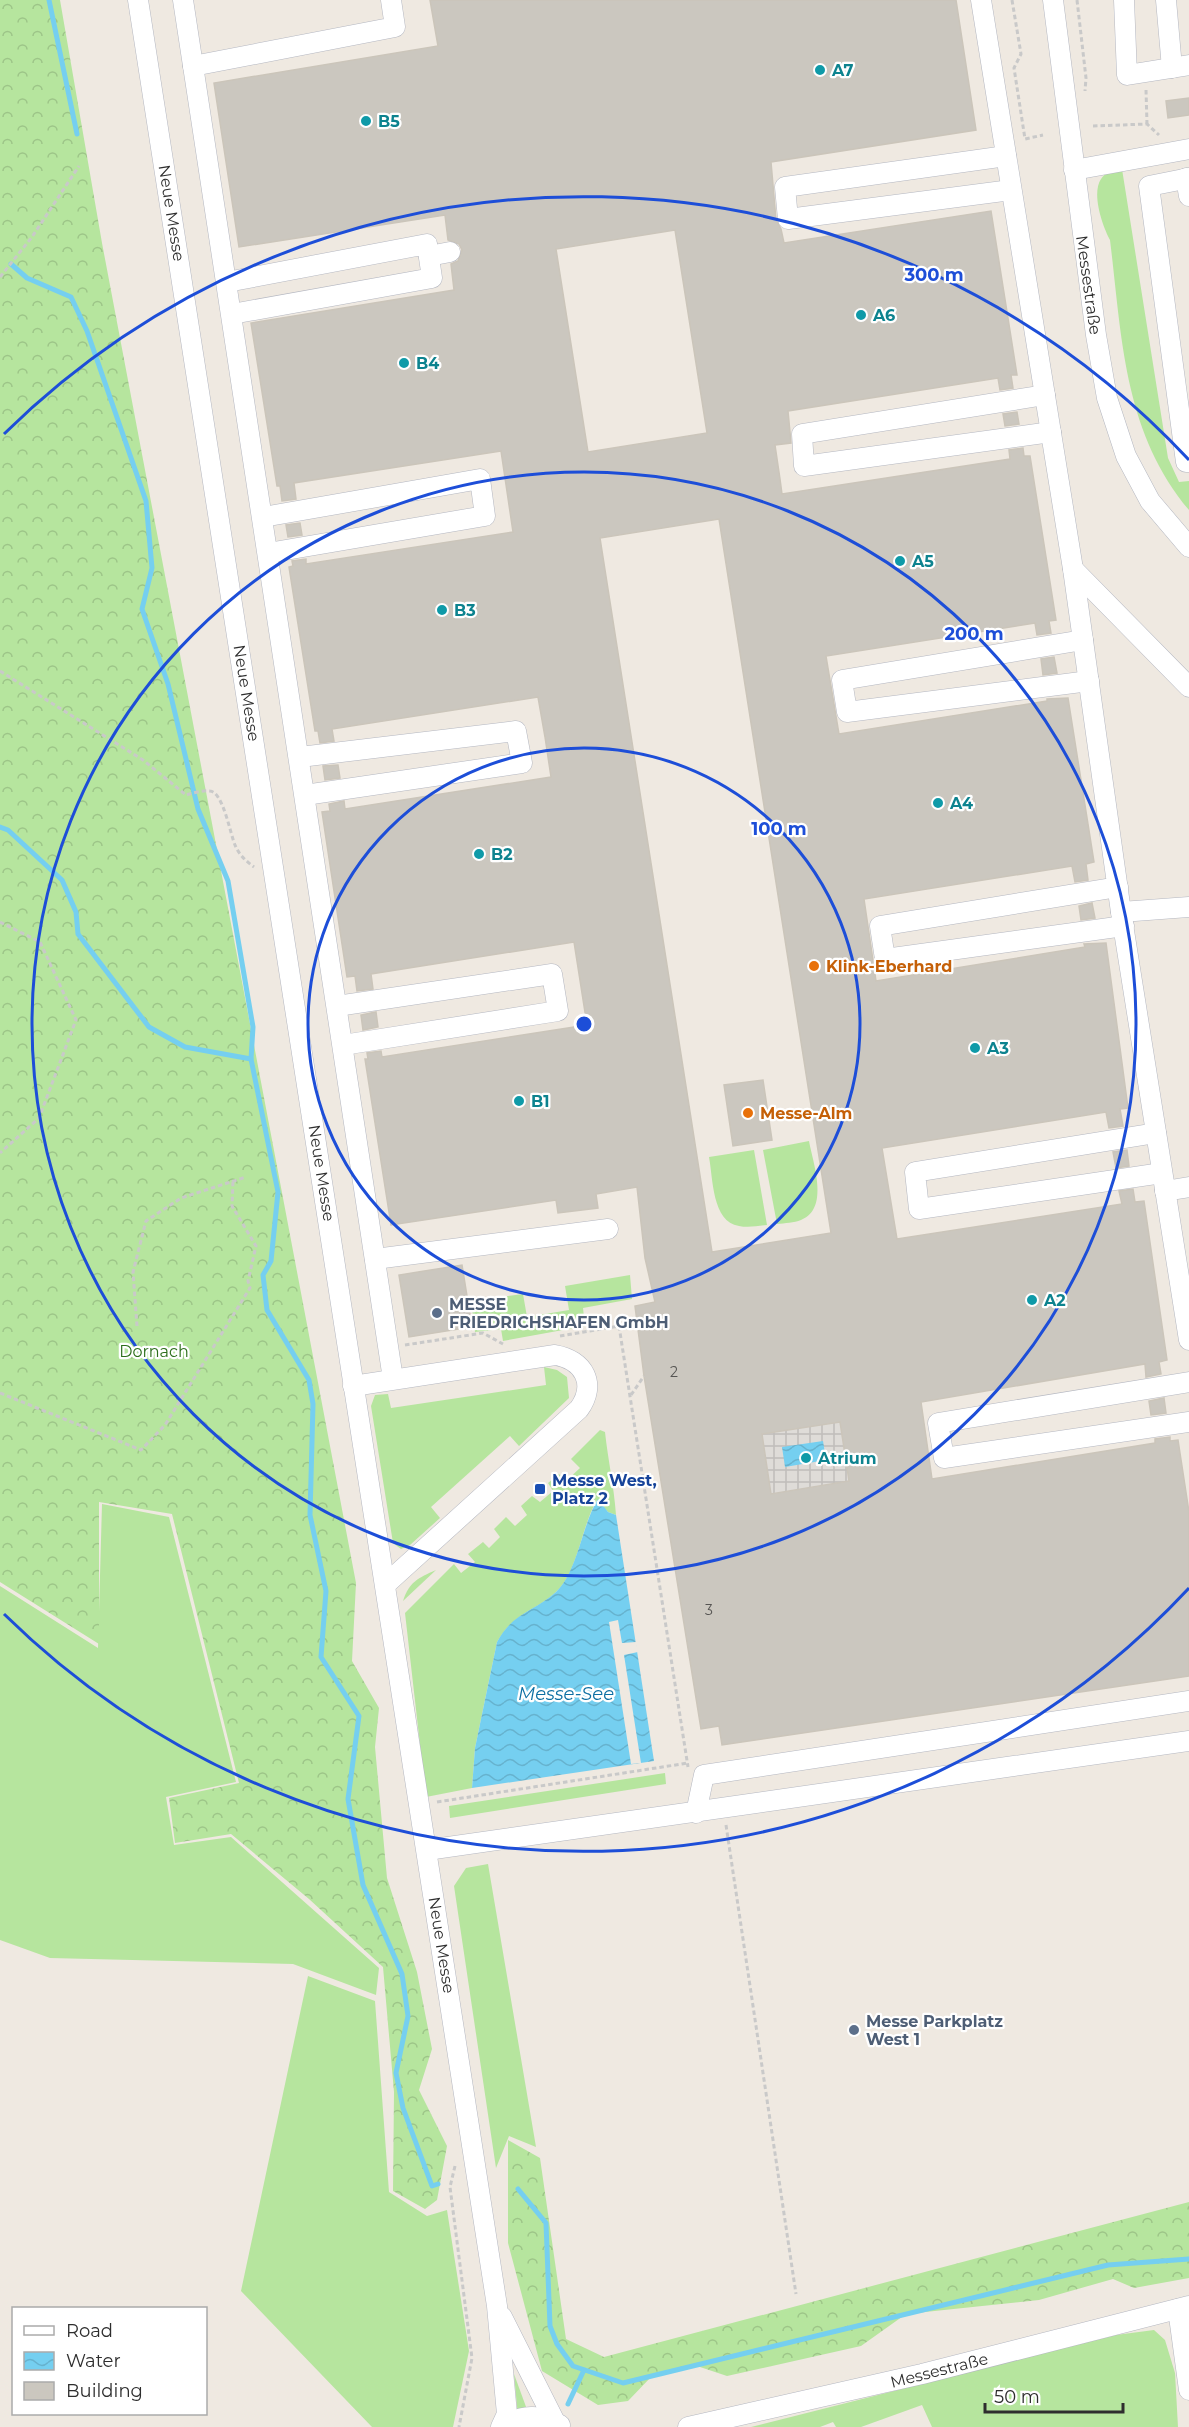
<svg xmlns="http://www.w3.org/2000/svg" width="1189" height="2427" font-family="Montserrat,sans-serif">
  <defs>
    <pattern id="forest-crowns" width="20" height="18" patternUnits="userSpaceOnUse" patternTransform="scale(1.5)"><rect width="20" height="18" fill="#b6e59e"/><path d="M2 6a3 3 0 1 1 6 0M12 15a3 3 0 1 1 6 0" fill="none" stroke="#9dc588"/></pattern>
    <pattern id="plaza-grid" width="8" height="8" patternUnits="userSpaceOnUse" patternTransform="scale(1.5)"><rect width="8" height="8" fill="#dfdcd8"/><path d="M0 4h8M4 0v8" fill="none" stroke="#c0bdba"/></pattern>
    <pattern id="water-waves" width="16" height="10" patternUnits="userSpaceOnUse" patternTransform="scale(1.5)"><rect width="16" height="10" fill="#75cff0"/><path d="M0 5q4-4 8 0t8 0" fill="none" stroke="#66b2ce"/></pattern>
  </defs>
  <rect width="100%" height="100%" fill="#efe9e1"/>
  <g fill="#b6e59e">
    <path d="M1122,169l46,289 11,24 10,-1v29c-66,-79 -67,-173 -79,-270 -7,-13 -19,-46 -9,-61 4,-7 13,-8 21,-10z"/>
    <path d="M809,1141c4,22 21,68 -8,79 -7,3 -16,3 -24,4l-14,-74z"/>
    <path d="M754,1150l13,75c-9,1 -19,3 -28,1 -27,-4 -26,-48 -30,-69z"/>
    <polygon points="630,1275 632,1299 583,1308 585,1326 503,1341 501,1329 475,1332 471,1301 523,1294 527,1317 569,1310 565,1286"/>
    <polygon points="544,1367 557,1370 567,1377 569,1398 519,1446 510,1436 431,1507 440,1518 410,1545 401,1549 393,1543 371,1406 375,1395 388,1394 391,1408 546,1385"/>
    <path d="M600,1430l5,2c3,28 9,54 11,83l-8,-3 -11,-12c-15,24 -19,72 -41,92 -22,20 -43,21 -59,50l-22,106 -3,40 -46,9 -21,-184 49,-49 7,9 14,-11 -7,-8 15,-12 6,6 11,-11 -6,-8 12,-12 9,9 12,-11 -6,-9 11,-10 8,6 13,-11 -5,-8 11,-9 7,7 14,-13 -9,-9z"/>
    <polygon points="102,1504 169,1517 236,1782 166,1797 174,1845 231,1837 379,1968 376,1995 293,1964 50,1958 0,1940 0,1586 98,1648"/>
    <path d="M436,1570l-33,31c6,-19 15,-23 33,-31z"/>
    <polygon points="665,1773 666,1784 450,1818 449,1806"/>
    <polygon points="488,1864 536,2147 509,2136 496,2168 454,1886 466,1868"/>
    <polygon points="308,1976 375,2001 389,2192 427,2216 447,2210 469,2351 453,2427 372,2427 241,2291"/>
    <polygon points="1154,2330 1165,2340 1175,2373 1178,2427 932,2427 922,2405 861,2427 836,2427 833,2422 820,2427 751,2427 1116,2335"/>
    <polygon points="514,2374 529,2415 518,2417"/>
  </g>
  <g fill="url(#forest-crowns)">
    <polygon points="0,0 60,0 102,243 356,1583 352,1661 379,1708 375,1747 387,1878 417,1972 432,2049 419,2090 447,2146 437,2200 425,2209 393,2191 394,2092 383,1967 309,1899 231,1834 175,1843 169,1798 239,1783 172,1514 99,1502 99,1644 0,1582"/>
    <polygon points="508,2140 540,2158 566,2339 604,2357 1189,2202 1189,2278 1134,2288 1113,2279 1039,2300 906,2314 861,2346 727,2376 697,2366 651,2377 628,2401 598,2405 542,2371 508,2243"/>
  </g>
  <polygon fill="url(#plaza-grid)" points="840,1422 849,1481 771,1494 762,1434"/>
  <g fill="url(#water-waves)">
    <polygon points="823,1441 826,1460 785,1467 782,1447"/>
    <path d="M598,1499l10,13 8,3 38,246 -182,27 3,-40 22,-106c16,-30 37,-30 59,-50 22,-21 26,-68 42,-93z"/>
  </g>
  <polygon fill="#efe9e1" points="618,1620 622,1643 636,1642 638,1652 624,1655 641,1763 631,1764 609,1622"/>
  <g fill="none" stroke-linecap="round" stroke-linejoin="round">
    <g stroke="#75cff0" stroke-width="5">
      <polyline points="49,0 77,134"/>
      <polyline points="11,264 27,278 71,297 87,331 146,501 152,568 142,609 168,684 198,809 228,881 253,1027 251,1059 278,1192 271,1261 263,1275 267,1310 309,1380 313,1404 310,1515 326,1591 321,1657 359,1716 348,1799 363,1885 402,1974 408,2016 396,2073 403,2108 432,2186 438,2184"/>
      <polyline points="0,827 8,830 62,880 76,912 78,934 149,1027 185,1047 251,1059"/>
      <polyline points="518,2189 546,2223 550,2326 557,2344 573,2366 623,2383 1108,2265 1189,2259"/>
      <polyline points="568,2404 584,2370"/>
    </g>
  </g>
  <g fill="#cbc7bf" stroke="#cbc5ba" stroke-width="1.5" fill-rule="evenodd">
    <path d="M430,0h526l20,130 -205,32 5,58 5,9 3,14 207,-32 26,164h-6l2,13 -13,2 -2,-12 -210,33 3,32 -16,2 5,34 2,15 228,-35 -1,-9 14,-2 1,8h6l26,164 -7,1 2,12 -14,2 -2,-12 -209,33 13,78 208,-33v-2l21,-1 26,164 -8,2 2,16 -13,2 -3,-16 -208,33 12,82 209,-34 -1,-3 22,-1 22,165 -8,1 3,17 -14,2 -3,-16 -224,36 15,91 225,-35 -3,-13 14,-2 2,13 9,-1 23,159 -8,2 2,12 -15,3 -1,-13 -224,38 11,77 223,-36v-4l15,-2v4l8,-1 11,72v164l-467,69 -3,-19 -18,3 -57,-353 -9,-70 20,-4 -10,-44 -8,-71 -41,7 2,14 -40,5 -2,-13 -165,25 -26,-166h3l-1,-6 14,-2 1,6 205,-32 -13,-83 -203,32 2,15 -16,2 -2,-15 -8,1 -25,-165 8,-1 -1,-7 15,-3 1,8 206,-32 -6,-40 -7,-40 -206,32 2,12 -14,2 -2,-12h-3l-26,-164 4,-1 -1,-5 14,-2v5l207,-32 -12,-81 -207,32 2,16 -14,2 -2,-15h-3l-26,-163 203,-33 -3,-26 7,-3 4,-11 -3,-6 -11,-4 -3,-25 -206,32 -25,-164 224,-37zM675,230l32,203 -119,19 -32,-203zM719,519l112,714 -119,19 -112,-714zM840,1422l9,59 -78,13 -9,-60z"/>
    <polygon points="1189,98 1189,115 1168,118 1166,101"/>
    <polygon points="1017,412 1019,424 1005,426 1003,414"/>
    <polygon points="300,523 302,535 288,537 286,525"/>
    <polygon points="1054,657 1057,673 1043,675 1041,659"/>
    <polygon points="338,765 340,778 325,780 323,766"/>
    <polygon points="1092,903 1095,918 1081,920 1079,906"/>
    <polygon points="376,1012 378,1027 363,1030 361,1015"/>
    <polygon points="763,1080 772,1140 733,1146 724,1085"/>
    <polygon points="1127,1150 1129,1166 1116,1168 1113,1152"/>
    <polygon points="462,1265 472,1327 409,1337 399,1275"/>
    <polygon points="1164,1398 1166,1413 1151,1415 1149,1401"/>
  </g>
  <g fill="none" stroke-linecap="round" stroke-linejoin="round">
    <g stroke="#b4b7c1" stroke-width="21">
      <g id="minor">
        <polyline points="138,0 497,2306 507,2414 501,2427"/>
        <polyline points="183,0 393,1379"/>
        <polyline points="981,0 1073,569 1121,912 1189,1340"/>
        <polyline points="1053,0 1096,335 1107,398 1126,456 1150,501 1189,547"/>
        <polyline points="1124,0 1127,75 1189,65"/>
        <polyline points="1166,0 1172,68"/>
        <polyline points="193,66 395,27 391,0"/>
        <polyline points="1006,156 785,187 788,219 1011,190"/>
        <polyline points="1074,170 1189,149"/>
        <polyline points="1186,178 1189,196"/>
        <polyline points="1189,178 1149,186 1186,462 1189,462"/>
        <polyline points="429,256 450,252"/>
        <polyline points="227,282 427,244 432,278 232,314"/>
        <polyline points="1045,395 802,434 804,466 1051,432"/>
        <polyline points="263,517 480,479 485,516 268,553"/>
        <polyline points="1073,569 1189,687"/>
        <polyline points="1083,640 842,680 847,712 1089,681"/>
        <polyline points="300,757 516,731 522,763 305,795"/>
        <polyline points="1118,887 880,926 885,959 1124,926"/>
        <polyline points="1121,912 1189,907"/>
        <polyline points="337,1006 552,974 558,1011 343,1045"/>
        <polyline points="1156,1133 915,1172 919,1209 1162,1173"/>
        <polyline points="1165,1191 1189,1187"/>
        <polyline points="375,1259 608,1229"/>
        <polyline points="1189,1382 938,1423 944,1458 1189,1422"/>
        <path d="M353,1386l202,-31c29,5 42,29 24,54l-193,175"/>
        <polyline points="696,1813 704,1775 1189,1701"/>
        <polyline points="427,1850 1189,1741"/>
        <polyline points="1178,2309 1189,2390"/>
        <polyline points="502,2317 555,2422"/>
        <path d="M504,2427c16,-13 38,-13 56,-2"/>
        <polyline points="688,2427 922,2374 1189,2306"/>
      </g>
    </g>
    <g stroke="#c9c9c9" stroke-width="3" stroke-dasharray="4.5 3" stroke-linecap="butt">
      <polyline points="1012,0 1021,54 1014,68 1025,139 1043,135"/>
      <polyline points="1077,0 1086,78 1085,91"/>
      <polyline points="1146,90 1147,124"/>
      <polyline points="1093,126 1147,124 1159,135"/>
      <polyline points="0,277 32,237 79,166"/>
      <path d="M0,671l143,89 43,35c7,-2 17,-5 24,-4 13,1 20,42 25,54 4,10 11,16 19,22"/>
      <polyline points="0,922 40,942 76,1020 39,1118 0,1153"/>
      <polyline points="137,1326 133,1272 146,1221 181,1198 246,1177"/>
      <polyline points="560,1336 619,1326 688,1767"/>
      <polyline points="405,1345 483,1333 503,1344"/>
      <polyline points="0,1393 141,1450 165,1425 250,1288 248,1281 256,1246 232,1206 233,1180"/>
      <polyline points="631,1395 644,1376"/>
      <polyline points="437,1802 688,1763"/>
      <polyline points="726,1825 796,2294"/>
      <polyline points="455,2166 450,2187 472,2358 459,2427"/>
    </g>
    <use href="#minor" stroke="#fff" stroke-width="20"/>
  </g>
  <g fill="none" stroke="#1d4ed8" stroke-width="3">
    <circle cx="584" cy="1024" r="276"/>
    <circle cx="584" cy="1024" r="552"/>
    <path d="M1189 1588A827 827 0 0 1 4 1614M4 434A827 827 0 0 1 1189 460"/>
  </g>
  <g fill="#0f9aa8" stroke="#fff" stroke-width="2">
    <circle cx="820" cy="70" r="6"/>
    <circle cx="366" cy="121" r="6"/>
    <circle cx="861" cy="315" r="6"/>
    <circle cx="404" cy="363" r="6"/>
    <circle cx="900" cy="561" r="6"/>
    <circle cx="442" cy="610" r="6"/>
    <circle cx="938" cy="803" r="6"/>
    <circle cx="479" cy="854" r="6"/>
    <circle cx="975" cy="1048" r="6"/>
    <circle cx="519" cy="1101" r="6"/>
    <circle cx="1032" cy="1300" r="6"/>
    <circle cx="806" cy="1458" r="6"/>
  </g>
  <g fill="#e8710a" stroke="#fff" stroke-width="2">
    <circle cx="814" cy="966" r="6"/>
    <circle cx="748" cy="1113" r="6"/>
  </g>
  <g fill="#5c6f8a" stroke="#fff" stroke-width="2">
    <circle cx="437" cy="1313" r="6"/>
    <circle cx="854" cy="2030" r="6"/>
  </g>
  <rect fill="#1a4fb4" stroke="#fff" stroke-width="2" x="534" y="1483" width="12" height="12" rx="3"/>
  <g text-anchor="middle" stroke-width="4.5" stroke-linejoin="round" paint-order="stroke">
    <g font-size="14" fill="#555452">
      <text x="674" y="1377">2</text>
      <text x="709" y="1615">3</text>
    </g>
    <g font-size="16" font-weight="bold" fill="#0d838f" stroke="#fff" text-anchor="start">
      <text x="832" y="76">A7</text>
      <text x="378" y="127">B5</text>
      <text x="873" y="321">A6</text>
      <text x="416" y="369">B4</text>
      <text x="912" y="567">A5</text>
      <text x="454" y="616">B3</text>
      <text x="950" y="809">A4</text>
      <text x="491" y="860">B2</text>
      <text x="987" y="1054">A3</text>
      <text x="531" y="1107">B1</text>
      <text x="1044" y="1306">A2</text>
      <text x="818" y="1464">Atrium</text>
    </g>
    <g font-size="16" fill="#2e2e2e" stroke="#fff">
      <text transform="translate(172 213) rotate(81)" y="6">Neue Messe</text>
      <text transform="translate(1089 285) rotate(82)" y="6">Messestraße</text>
      <text transform="translate(247 693) rotate(81)" y="6">Neue Messe</text>
      <text transform="translate(322 1173) rotate(81)" y="6">Neue Messe</text>
      <text transform="translate(442 1945) rotate(81)" y="6">Neue Messe</text>
      <text transform="translate(939 2370) rotate(-14)" y="6">Messestraße</text>
    </g>
    <g font-size="16" font-weight="bold" fill="#c56008" stroke="#fff" text-anchor="start">
      <text x="826" y="972">Klink-Eberhard</text>
      <text x="760" y="1119">Messe-Alm</text>
    </g>
    <g font-size="16" font-weight="bold" fill="#4e5e75" stroke="#fff" text-anchor="start">
      <text x="449" y="1310">MESSE<tspan x="449" dy="18">FRIEDRICHSHAFEN GmbH</tspan></text>
      <text x="866" y="2027">Messe Parkplatz<tspan x="866" dy="18">West 1</tspan></text>
    </g>
    <g font-size="16" fill="#2c6e1b" stroke="#fff">
      <text x="154" y="1357">Dornach</text>
    </g>
    <g font-size="16" font-weight="bold" fill="#164399" stroke="#fff" text-anchor="start">
      <text x="552" y="1486">Messe West,<tspan x="552" dy="18">Platz 2</tspan></text>
    </g>
    <g font-size="18" font-style="italic" fill="#0d6fa3" stroke="#fff">
      <text x="566" y="1700">Messe-See</text>
    </g>
  </g>
  <circle cx="584" cy="1024" r="9" fill="#1d4ed8" stroke="#fff" stroke-width="3"/>
  <g font-size="18" text-anchor="middle" font-weight="bold" fill="#1d4ed8" stroke="#fff" stroke-width="4.5" stroke-linejoin="round" paint-order="stroke">
    <text x="934" y="281">300 m</text>
    <text x="974" y="640">200 m</text>
    <text x="779" y="835">100 m</text>
  </g>
  <rect x="12" y="2307" width="195" height="108" fill="#ffffff" stroke="#ababab" stroke-width="1.5"/>
  <rect x="24" y="2326" width="30" height="9" fill="#ffffff" stroke="#ababab" stroke-width="1.5"/>
  <text x="66" y="2337" font-size="18" fill="#2e2e2e">Road</text>
  <rect x="24" y="2352" width="30" height="18" fill="url(#water-waves)" stroke="#ababab" stroke-width="1.5"/>
  <text x="66" y="2367" font-size="18" fill="#2e2e2e">Water</text>
  <rect x="24" y="2382" width="30" height="18" fill="#cbc7bf" stroke="#ababab" stroke-width="1.5"/>
  <text x="66" y="2397" font-size="18" fill="#2e2e2e">Building</text>
  <path d="M985 2403v9h138v-9" fill="none" stroke="#2e2e2e" stroke-width="3"/>
  <text x="994" y="2403" font-size="18" fill="#2e2e2e" stroke="#ffffff" stroke-width="4.5" paint-order="stroke">50 m</text>
</svg>
